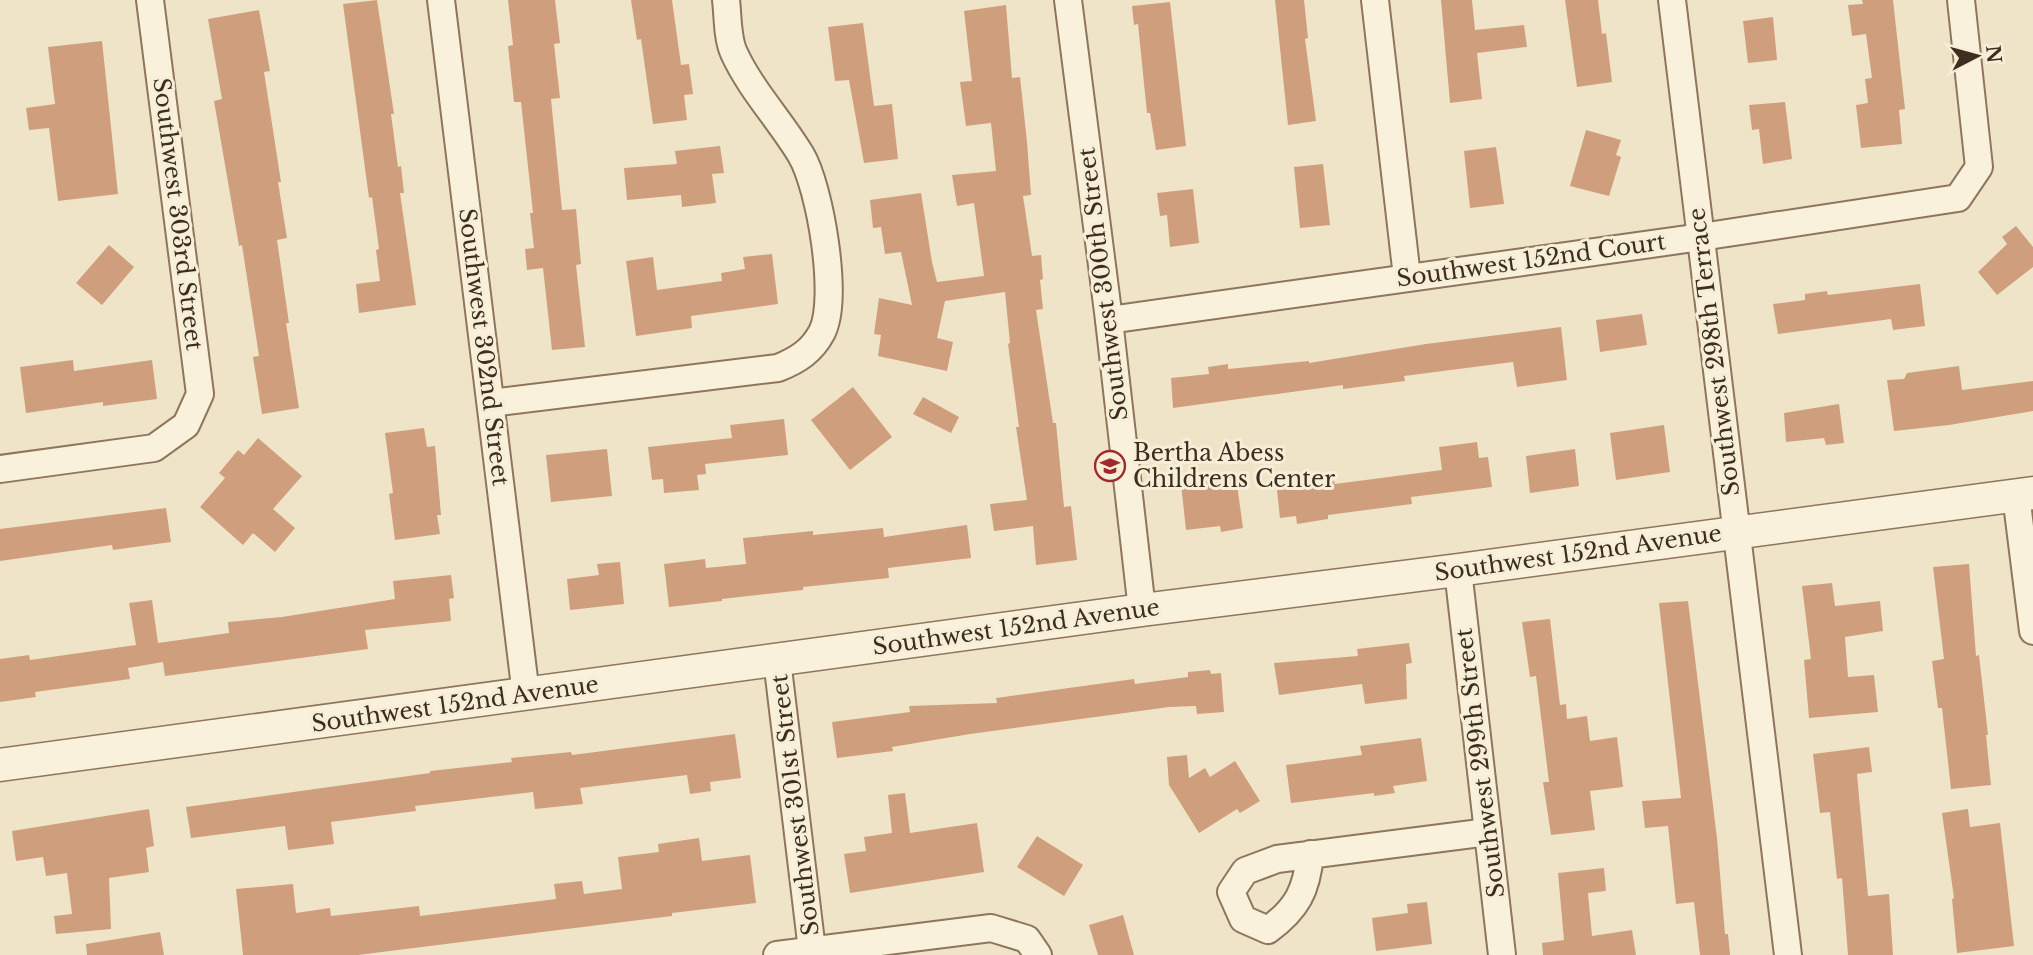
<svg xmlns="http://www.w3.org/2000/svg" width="2033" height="955" font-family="'Libre Baskerville',serif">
  <rect width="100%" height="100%" fill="#f0e4c8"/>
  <g fill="#cf9f7d">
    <polygon points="377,0 394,114 391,114 398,167 401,166 404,193 400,193 416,305 359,313 356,284 380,281 376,250 379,249 372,197 369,198 343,4"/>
    <polygon points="508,0 555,0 560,43 554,44 560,98 551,99 562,210 576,209 581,264 576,265 585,347 552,350 543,268 527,270 525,249 534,248 530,213 533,213 521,102 514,102 508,46 513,45"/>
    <polygon points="631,0 672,0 681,65 689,64 693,94 684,95 687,120 653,124 641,39 637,40"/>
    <polygon points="1275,0 1304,0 1308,38 1305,39 1316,121 1288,125"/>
    <polygon points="1441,0 1472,0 1475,30 1524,25 1527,47 1477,53 1482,99 1450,103"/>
    <polygon points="1565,0 1598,0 1602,34 1606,33 1612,82 1577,87"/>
    <polygon points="1862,0 1893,0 1905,109 1899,110 1902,144 1861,148 1856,105 1868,103 1865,79 1872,78 1866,34 1852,36 1848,5 1863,4"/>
    <polygon points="1170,2 1186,146 1156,150 1150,113 1147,113 1138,24 1134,25 1132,6"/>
    <polygon points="1006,5 1012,78 1020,77 1027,142 1031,195 1023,196 1032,256 1041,255 1043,279 1040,280 1043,309 1036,310 1053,423 1056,423 1064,507 1071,506 1077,560 1036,565 1033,526 994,531 990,504 1027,500 1016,427 1019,427 1008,344 1010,343 1005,292 945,301 937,338 953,342 947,371 878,356 881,335 874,334 879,298 912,305 901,252 885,254 881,227 873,228 870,200 921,193 932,262 937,282 984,276 974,203 957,206 952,175 996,171 991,123 966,126 960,82 972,81 964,11"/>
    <polygon points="259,10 270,71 264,72 281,182 278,182 287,238 277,240 289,323 286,323 299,408 262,414 253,357 259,356 242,245 239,246 214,101 222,99 208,19"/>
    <polygon points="1773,17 1777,60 1748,63 1743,21"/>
    <polygon points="863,23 874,106 892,104 898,159 864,163 849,80 835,81 828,27"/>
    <polygon points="102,41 118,194 58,201 49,128 29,130 26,108 55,104 48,47"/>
    <polygon points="1785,102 1792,159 1763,164 1759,129 1752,130 1749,105"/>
    <polygon points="1586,130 1621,140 1616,155 1621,157 1609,196 1570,186"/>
    <polygon points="720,146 724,173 712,174 716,203 682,207 681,195 627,200 624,168 677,164 675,151"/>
    <polygon points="1496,147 1504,204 1470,208 1464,151"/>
    <polygon points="1323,164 1330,225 1300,228 1294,167"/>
    <polygon points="1193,189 1199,243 1170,247 1167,215 1160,216 1157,193"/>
    <polygon points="2016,226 2033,247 2033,267 1997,295 1978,272 2007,244 2002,237"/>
    <polygon points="109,245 134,267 102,305 76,283"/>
    <polygon points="772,254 778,304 691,316 692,328 636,336 626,261 653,257 657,290 722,281 721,273 745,269 743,257"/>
    <polygon points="1920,284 1925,326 1893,330 1891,319 1778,334 1773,304 1805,300 1805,294 1827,291 1828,295"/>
    <polygon points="1642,314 1647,345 1600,352 1596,320"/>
    <polygon points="1561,327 1567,380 1517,387 1513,362 1404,376 1405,381 1343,389 1343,385 1173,408 1171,378 1209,374 1208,367 1228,364 1228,369 1309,361 1309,363 1426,344"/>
    <polygon points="73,360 74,371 152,360 157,399 103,406 103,402 26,413 20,367"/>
    <polygon points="1959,366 1962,390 2033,381 2033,411 1949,425 1894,431 1887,380 1904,379 1907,373"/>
    <polygon points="853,387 892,437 850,470 811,420"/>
    <polygon points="923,397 959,417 951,433 913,414"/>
    <polygon points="1839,404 1844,443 1826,445 1824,438 1786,442 1784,413"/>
    <polygon points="784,419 788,455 705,464 706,474 697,475 699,490 664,493 663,479 652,480 648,447 732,438 730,425"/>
    <polygon points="1664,425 1670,472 1616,480 1610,433"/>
    <polygon points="424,428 427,447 435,446 441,515 437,515 440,534 395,540 389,494 393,493 385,433"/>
    <polygon points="258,438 302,476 273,509 295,528 275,552 253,533 243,545 200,507 225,478 219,473 238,450 244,455"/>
    <polygon points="1477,442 1479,458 1488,457 1492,487 1411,497 1412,504 1328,515 1328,519 1297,524 1296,516 1280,518 1277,490 1334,481 1335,484 1442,470 1439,447"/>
    <polygon points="607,449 612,496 551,502 546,455"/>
    <polygon points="1575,449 1579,486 1530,493 1526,456"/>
    <polygon points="1236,477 1243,528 1221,532 1220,526 1186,530 1181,484"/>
    <polygon points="166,508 171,542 113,550 112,545 0,561 0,529"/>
    <polygon points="967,525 971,558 888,568 889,578 803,587 803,590 722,599 722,601 669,607 664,564 705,559 706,568 746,564 743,538 813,531 813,535 883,528 884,537"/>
    <polygon points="620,562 624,604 570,610 567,579 599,575 597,564"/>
    <polygon points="1969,564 1976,656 1979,655 1988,735 1986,735 1991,785 1951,789 1942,708 1938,708 1932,661 1944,659 1933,567"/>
    <polygon points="451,575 454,598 449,599 451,621 365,630 368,649 165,676 163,662 128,668 130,679 35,692 36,697 0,702 0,659 29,655 30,660 136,645 129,603 152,600 158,643 229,633 228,622 282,617 395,599 393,581"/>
    <polygon points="1832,583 1835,606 1880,601 1883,631 1845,637 1848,677 1874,675 1878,712 1809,718 1804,660 1811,659 1802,586"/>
    <polygon points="1688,601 1717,838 1725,934 1728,934 1730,955 1700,955 1694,902 1676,904 1668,826 1645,828 1642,801 1681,798 1659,603"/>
    <polygon points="1550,619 1560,705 1566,704 1567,719 1587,716 1590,741 1617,737 1623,787 1590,791 1595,830 1551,835 1543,782 1549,782 1536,676 1530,677 1522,622"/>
    <polygon points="1409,643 1412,663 1406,664 1407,699 1365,704 1362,684 1279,695 1274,663 1358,656 1357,649"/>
    <polygon points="1210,670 1211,674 1221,673 1224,712 1197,714 1196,706 1169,707 970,734 892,747 893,751 837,758 832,722 910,712 909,706 997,703 996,698 1134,679 1135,684 1188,677 1188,672"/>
    <polygon points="735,734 741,778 710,782 711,791 690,794 687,775 580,788 583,804 535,809 533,792 415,806 416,811 331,822 334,844 288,850 285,826 191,838 186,807 430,773 430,771 512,762 511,758 571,752 572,755"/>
    <polygon points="1421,738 1427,781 1393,786 1395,793 1374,796 1374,793 1291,803 1286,765 1362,755 1360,746"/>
    <polygon points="1869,747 1872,772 1857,774 1868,896 1889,894 1893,955 1848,955 1842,878 1837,879 1830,812 1820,813 1813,754"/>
    <polygon points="1187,755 1189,778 1205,768 1210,777 1235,761 1260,801 1240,813 1237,809 1199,833 1169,785 1167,757"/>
    <polygon points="905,793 910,833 977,823 984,872 850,893 844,854 866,851 864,837 892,833 888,795"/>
    <polygon points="149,809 154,846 146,848 149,872 109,878 111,929 56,934 54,916 72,914 67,873 46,876 43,857 16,861 12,831"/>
    <polygon points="1968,809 1970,827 2000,823 2014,946 1957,953 1952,899 1954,898 1942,813"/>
    <polygon points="1037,836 1083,865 1064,896 1017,867"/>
    <polygon points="699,838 702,861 750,855 756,903 672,913 672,916 358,955 243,955 236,889 293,884 296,913 330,908 331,916 419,906 420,916 556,899 554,884 582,881 584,894 622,889 618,857 659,852 658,844"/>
    <polygon points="1604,868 1606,891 1588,893 1592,936 1632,930 1636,955 1543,955 1542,943 1564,940 1558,873"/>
    <polygon points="1427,902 1432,944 1376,951 1372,918 1408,913 1407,904"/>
    <polygon points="1123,915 1134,955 1098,955 1089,925"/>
    <polygon points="160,932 164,955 87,955 86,944"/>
  </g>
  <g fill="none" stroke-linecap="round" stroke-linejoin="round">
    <g stroke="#8d765c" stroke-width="30">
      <g id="minor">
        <polyline points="441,0 526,695"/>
        <polyline points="1068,0 1109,320 1142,610"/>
        <polyline points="1375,0 1407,277"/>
        <polyline points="1672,0 1788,955"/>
        <polyline points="1109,320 1701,237 1958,198 1979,167 1961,0"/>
        <path d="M491,403l287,-35c20,-8 34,-17 44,-36 17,-34 -2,-145 -21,-177 -21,-35 -50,-65 -67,-102 -7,-15 -6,-37 -8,-53"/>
        <polyline points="0,469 154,448 186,425 200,394 150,0"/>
        <polyline points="2016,495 2033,631"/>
        <polyline points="1458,570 1502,955"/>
        <polyline points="777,660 812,950"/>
        <path d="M1310,854c-3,36 -13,55 -42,76l-25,-11 -12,-27 14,-21 32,-12 211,-27"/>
        <polyline points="777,955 991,928 1027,939 1038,955"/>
      </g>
    </g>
    <g stroke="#8d765c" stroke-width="35">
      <polyline id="tertiary" points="0,765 1142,610 1458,570 2033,493"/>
    </g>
    <use href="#minor" stroke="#faf1dc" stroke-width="26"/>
    <use href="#tertiary" stroke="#faf1dc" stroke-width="32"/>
  </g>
  <defs>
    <g id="school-ring" transform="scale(1.575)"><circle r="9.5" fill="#f7eed8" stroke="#9e2a2b" stroke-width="1.5"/><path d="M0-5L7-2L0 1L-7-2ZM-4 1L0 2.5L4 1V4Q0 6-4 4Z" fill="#9e2a2b"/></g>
  </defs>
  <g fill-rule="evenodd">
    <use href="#school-ring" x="1110" y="466"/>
  </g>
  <g text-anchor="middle" stroke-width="6" stroke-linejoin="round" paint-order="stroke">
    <g font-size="23" fill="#3d2e20" stroke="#f7eed8">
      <text transform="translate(178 214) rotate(83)" y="8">Southwest 303rd Street</text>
      <text transform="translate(1531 260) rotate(-8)" y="8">Southwest 152nd Court</text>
      <text transform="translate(1103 284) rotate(-97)" y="8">Southwest 300th Street</text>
      <text transform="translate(484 347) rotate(83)" y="8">Southwest 302nd Street</text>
      <text transform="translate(1714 352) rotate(-97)" y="8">Southwest 298th Terrace</text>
      <text transform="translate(1578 553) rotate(-8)" y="8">Southwest 152nd Avenue</text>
      <text transform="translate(1016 627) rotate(-8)" y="8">Southwest 152nd Avenue</text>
      <text transform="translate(455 704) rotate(-8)" y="8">Southwest 152nd Avenue</text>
      <text transform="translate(1480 763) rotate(-97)" y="8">Southwest 299th Street</text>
      <text transform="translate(795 805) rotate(-97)" y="8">Southwest 301st Street</text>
    </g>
    <g font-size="23" fill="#3d2e20" stroke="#f7eed8" text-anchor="start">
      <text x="1133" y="461">Bertha Abess<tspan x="1133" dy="26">Childrens Center</tspan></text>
    </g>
  </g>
  <g transform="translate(1977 56) rotate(84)" stroke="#f7eed8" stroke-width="5" paint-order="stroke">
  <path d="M0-5L12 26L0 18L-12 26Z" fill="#3d2e20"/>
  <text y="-10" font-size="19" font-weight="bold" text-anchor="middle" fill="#3d2e20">N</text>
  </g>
</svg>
